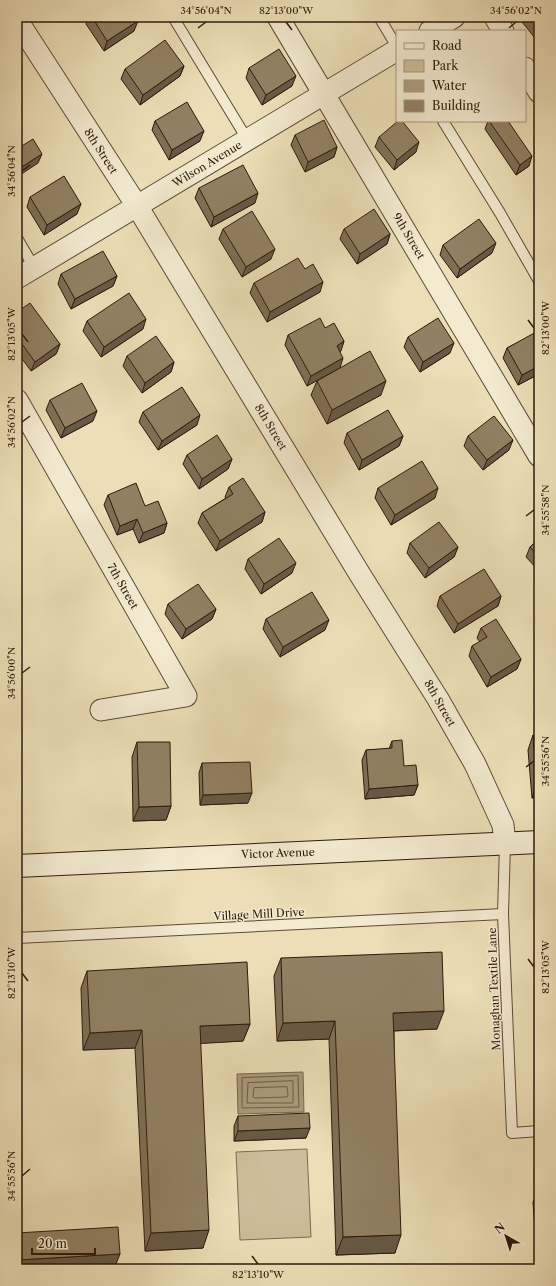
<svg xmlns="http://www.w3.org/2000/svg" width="556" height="1286" font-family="'Libre Caslon Text',serif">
  <rect width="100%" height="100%" fill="#ecdfb7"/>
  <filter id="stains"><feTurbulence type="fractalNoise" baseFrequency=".005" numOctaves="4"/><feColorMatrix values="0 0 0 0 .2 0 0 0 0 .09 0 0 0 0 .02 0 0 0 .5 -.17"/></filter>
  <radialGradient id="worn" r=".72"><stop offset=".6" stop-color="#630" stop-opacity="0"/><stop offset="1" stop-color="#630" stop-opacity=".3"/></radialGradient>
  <polygon fill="#ccbe9a" stroke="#7d6c52" points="307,1149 311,1237 240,1240 236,1152"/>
  <polygon fill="#ab9c7d" stroke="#79684f" points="303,1072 304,1112 238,1114 237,1074"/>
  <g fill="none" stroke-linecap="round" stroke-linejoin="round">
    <g stroke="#6c5c44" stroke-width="1">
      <polygon points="298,1076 299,1107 242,1108 242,1078"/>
      <polygon points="293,1081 293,1103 247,1103 248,1083"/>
      <polygon points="287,1087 288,1095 287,1097 255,1098 253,1097 254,1088"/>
    </g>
    <g stroke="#5e4c36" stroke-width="12">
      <g id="lane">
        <polyline points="173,17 247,139"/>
        <polyline points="379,17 397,47"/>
        <polyline points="443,121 500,213 539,281"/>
        <polyline points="17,238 35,269"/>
        <polyline points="505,844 503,914 512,1133 539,1131"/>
        <polyline points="17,938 503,914"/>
      </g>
    </g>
    <g stroke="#5e4c36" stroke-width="23">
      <g id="street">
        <polyline points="278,17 539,456"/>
        <polyline points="495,17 503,31"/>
        <polyline points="17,20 137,206 359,573 438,699 475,764 503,825 505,844"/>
        <polyline points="430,31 454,17"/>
        <polyline points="525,68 539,92"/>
        <polyline points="17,278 397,50"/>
        <polyline points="17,400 186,696 101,710"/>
      </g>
    </g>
    <g stroke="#2e1b0b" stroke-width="24">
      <polyline id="secondary" points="17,866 539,842"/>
    </g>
    <use href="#lane" stroke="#f3ead0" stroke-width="10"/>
    <use href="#street" stroke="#f3ead0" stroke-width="21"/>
    <use href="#secondary" stroke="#f3ead0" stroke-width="22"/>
  </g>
  <g fill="#7d6f56" stroke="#2e1b0b">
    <polygon points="88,17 135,17 134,31 104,51 86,24"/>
    <polygon points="518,17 539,17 539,43"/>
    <polygon points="184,66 180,76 140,105 121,79 125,69"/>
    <polygon points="249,68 292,86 262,105 246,78"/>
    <polygon points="155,121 200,141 169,160 152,130"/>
    <polygon points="488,121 508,121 529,166 516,175 485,129"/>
    <polygon points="295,135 337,147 334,157 305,172 291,145"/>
    <polygon points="379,137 416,152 394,170 375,147"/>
    <polygon points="199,188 255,203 211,227 195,198"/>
    <polygon points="30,197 77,214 44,235 27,207"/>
    <polygon points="223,229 271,259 242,277 219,239"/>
    <polygon points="344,229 390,234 387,244 357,264 340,239"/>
    <polygon points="443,245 492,253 457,278 440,255"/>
    <polygon points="305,269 320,292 267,322 250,293 254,283"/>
    <polygon points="61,274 117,276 113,286 71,309 58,284"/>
    <polygon points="17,312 60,344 56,354 31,371 17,352"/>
    <polygon points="87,321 143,329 101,357 83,331"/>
    <polygon points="325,328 344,341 340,352 340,368 307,386 285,345 288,335"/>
    <polygon points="539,332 539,374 518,385 503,358 507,348"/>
    <polygon points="408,337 450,353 420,372 404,347"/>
    <polygon points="127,356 174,362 171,372 142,393 123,366"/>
    <polygon points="317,381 381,395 327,424 311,395"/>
    <polygon points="50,400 93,421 61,438 46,410"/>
    <polygon points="143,412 197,425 158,450 139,422"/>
    <polygon points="347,433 403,436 399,446 359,470 344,443"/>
    <polygon points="468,436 509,450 483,470 464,446"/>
    <polygon points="187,455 232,459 228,469 199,489 183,464"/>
    <polygon points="229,487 265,512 262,522 216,551 198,523 202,513 226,498 225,497"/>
    <polygon points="378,488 435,498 391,525 375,498"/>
    <polygon points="108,495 145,506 167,523 164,533 139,543 133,529 117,535 104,505"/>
    <polygon points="539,539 539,571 526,557 530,547"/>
    <polygon points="410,543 458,547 454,557 425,578 407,553"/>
    <polygon points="248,559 292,573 261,594 245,569"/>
    <polygon points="440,596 501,596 498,606 454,633 437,606"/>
    <polygon points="168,604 216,609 212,619 182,639 165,614"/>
    <polygon points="266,619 325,630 280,657 263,629"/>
    <polygon points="481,628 521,659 517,669 487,687 469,656 472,646 480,642 477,638"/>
    <polygon points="533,735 539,797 532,798 528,750"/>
    <polygon points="392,741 404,766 418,785 414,795 365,799 362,760 366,750 389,749"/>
    <polygon points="137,742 171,806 166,820 133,821 132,757"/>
    <polygon points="202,763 248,803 200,805 199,773"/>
    <polygon points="281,958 437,1029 394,1031 395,1253 336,1255 329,1039 277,1041 274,976"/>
    <polygon points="87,971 250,1024 243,1041 200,1043 203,1248 145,1251 135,1048 83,1050 81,988"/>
    <polygon points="238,1116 306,1138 234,1141 234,1126"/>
    <polygon points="537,1192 539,1192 539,1244 536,1244 533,1202"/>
  </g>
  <g fill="#665a46" stroke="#2e1b0b">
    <polygon points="138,21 134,31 104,51 107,41"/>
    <polygon points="184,66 180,76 140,105 143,95"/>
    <polygon points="296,76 292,86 262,105 266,95"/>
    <polygon points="204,131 200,141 169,160 172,150"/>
    <polygon points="419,142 416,152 394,170 397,160"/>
    <polygon points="337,147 334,157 305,172 308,162"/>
    <polygon points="42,154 38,163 17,177 17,170"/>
    <polygon points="532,156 529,166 516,175 520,165"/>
    <polygon points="258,193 255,203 211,227 214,217"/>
    <polygon points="81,204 77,214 44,235 47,225"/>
    <polygon points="390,234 387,244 357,264 360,254"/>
    <polygon points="496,243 492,253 457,278 460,269"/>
    <polygon points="275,249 271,259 242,277 246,267"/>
    <polygon points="117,276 113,286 71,309 75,299"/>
    <polygon points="323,282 320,292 267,322 270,312"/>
    <polygon points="146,319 143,329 101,357 104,347"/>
    <polygon points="344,341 341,351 333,356 337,346"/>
    <polygon points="454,343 450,353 420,372 423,362"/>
    <polygon points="60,344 56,354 31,371 35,362"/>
    <polygon points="343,358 340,368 307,386 311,376"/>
    <polygon points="174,362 171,372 142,393 145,383"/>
    <polygon points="539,366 539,374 518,385 522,375"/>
    <polygon points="386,381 381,395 327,424 332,410"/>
    <polygon points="97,411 93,421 61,438 65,428"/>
    <polygon points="200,415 197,425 158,450 162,441"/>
    <polygon points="403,436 399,446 359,470 362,460"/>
    <polygon points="513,440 509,450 483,470 487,460"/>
    <polygon points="232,459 228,469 199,489 202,479"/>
    <polygon points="438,488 435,498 391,525 395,515"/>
    <polygon points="265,512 262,522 216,551 220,541"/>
    <polygon points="137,519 133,529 117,535 120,526"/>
    <polygon points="167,523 164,533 139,543 143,533"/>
    <polygon points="458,547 454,557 425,578 429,568"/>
    <polygon points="296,563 292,573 261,594 264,584"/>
    <polygon points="501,596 498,606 454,633 458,624"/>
    <polygon points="216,609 212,619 182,639 186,629"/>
    <polygon points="329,620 325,630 280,657 283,647"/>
    <polygon points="521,659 517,669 487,687 491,677"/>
    <polygon points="537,783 539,783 539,797 532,798"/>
    <polygon points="418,785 414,795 365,799 369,789"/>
    <polygon points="252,793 248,803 200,805 203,795"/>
    <polygon points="171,806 166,820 133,821 139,807"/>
    <polygon points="444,1011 437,1029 387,1031 393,1013"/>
    <polygon points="335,1021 329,1039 277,1041 283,1023"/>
    <polygon points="250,1024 243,1041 193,1044 200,1026"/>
    <polygon points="142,1030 135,1048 83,1050 90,1033"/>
    <polygon points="310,1128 306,1138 234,1141 238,1131"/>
    <polygon points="209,1230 203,1248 145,1251 151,1233"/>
    <polygon points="401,1235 395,1253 336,1255 343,1237"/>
    <polygon points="539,1235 539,1244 536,1244"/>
    <polygon points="120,1254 116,1264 17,1269 17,1260"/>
  </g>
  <g fill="#918164" stroke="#2e1b0b">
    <polygon points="92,17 135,17 138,21 107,41"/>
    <polygon points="529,17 539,17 539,29"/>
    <polygon points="165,40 184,66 143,95 125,69"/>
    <polygon points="279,49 296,76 266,95 249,68"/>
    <polygon points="187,102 204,131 172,150 155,121"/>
    <polygon points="324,120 337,147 308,162 295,135"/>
    <polygon points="398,121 402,121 419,142 397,160 379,137"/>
    <polygon points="489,121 508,121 532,156 520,165"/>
    <polygon points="33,139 42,154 17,170 17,149"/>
    <polygon points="243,165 258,193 214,217 199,188"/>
    <polygon points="64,176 81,204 47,225 30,197"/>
    <polygon points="374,209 390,234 360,254 344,229"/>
    <polygon points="252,211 275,249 246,267 223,229"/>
    <polygon points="479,219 496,243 460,269 443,245"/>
    <polygon points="103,251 117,276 75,299 61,274"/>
    <polygon points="298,258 305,269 313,264 323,282 270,312 254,283"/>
    <polygon points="129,293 146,319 104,347 87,321"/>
    <polygon points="30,303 60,344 35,362 17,337 17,312"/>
    <polygon points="320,318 325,328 334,323 344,341 337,346 343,358 311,376 288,335"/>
    <polygon points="438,318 454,343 423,362 408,337"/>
    <polygon points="538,331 539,332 539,366 522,375 507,348"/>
    <polygon points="156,336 174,362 145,383 127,356"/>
    <polygon points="370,351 386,381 332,410 317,381"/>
    <polygon points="82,383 97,411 65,428 50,400"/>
    <polygon points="182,387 200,415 162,441 143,412"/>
    <polygon points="388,410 403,436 362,460 347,433"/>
    <polygon points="494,416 513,440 487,460 468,436"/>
    <polygon points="217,435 232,459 202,479 187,455"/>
    <polygon points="422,461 438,488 395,515 378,488"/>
    <polygon points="243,478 265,512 220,541 202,513 233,494 229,487"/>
    <polygon points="136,483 145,506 158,501 167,523 143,533 137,519 120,526 108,495"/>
    <polygon points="439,522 458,547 429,568 410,543"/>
    <polygon points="279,538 296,563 264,584 248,559"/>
    <polygon points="539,539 539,557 530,547"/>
    <polygon points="484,569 501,596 458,624 440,596"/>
    <polygon points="198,584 216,609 186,629 168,604"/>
    <polygon points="312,592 329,620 283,647 266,619"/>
    <polygon points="496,619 521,659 491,677 472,646 487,637 481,628"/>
    <polygon points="533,735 539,735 539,783 537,783"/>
    <polygon points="402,740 404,766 416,765 418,785 369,789 366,750 392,748 392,741"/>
    <polygon points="137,742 170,742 171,806 139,807"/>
    <polygon points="250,762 252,793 203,795 202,763"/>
    <polygon points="442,952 444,1011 393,1013 401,1235 343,1237 335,1021 283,1023 281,958"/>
    <polygon points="247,962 250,1024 200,1026 209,1230 151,1233 142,1030 90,1033 87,971"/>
    <polygon points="309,1113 310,1128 238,1131 238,1116"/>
    <polygon points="537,1192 539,1192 539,1231"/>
    <polygon points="118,1227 120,1254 17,1260 17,1233"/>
  </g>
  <path fill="none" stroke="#2e1b0b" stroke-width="1.5" d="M286,22l6,8M198,28l8,-6M509,28l7,-6M22,171l8,-6M528,320l6,8M22,334l6,8M22,422l8,-6M526,516l8,-6M22,673l8,-6M526,767l8,-6M528,959l6,8M22,973l6,8M22,1176l8,-7M252,1256l6,8"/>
  <g text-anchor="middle" stroke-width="3" stroke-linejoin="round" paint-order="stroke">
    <g font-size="11" fill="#2e1b0b" stroke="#f3ead0">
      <text transform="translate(101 151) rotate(57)" y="4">8th Street</text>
      <text transform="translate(207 164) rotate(-31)" y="4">Wilson Avenue</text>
      <text transform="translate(409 236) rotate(59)" y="4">9th Street</text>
      <text transform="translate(271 427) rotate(59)" y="4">8th Street</text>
      <text transform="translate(123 586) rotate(60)" y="4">7th Street</text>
      <text transform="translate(440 703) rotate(60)" y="4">8th Street</text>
      <text transform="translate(278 853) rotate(-2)" y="4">Victor Avenue</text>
      <text transform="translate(259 914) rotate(-3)" y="4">Village Mill Drive</text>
      <text transform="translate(494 989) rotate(-92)" y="4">Monaghan Textile Lane</text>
    </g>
  </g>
  <rect width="556" height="1286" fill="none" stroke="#ecdfb7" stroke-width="44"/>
  <rect x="396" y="30" width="130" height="92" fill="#f3ead0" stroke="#a49781"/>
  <rect x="404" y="43" width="20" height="6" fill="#f3ead0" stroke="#a49781"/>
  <text x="432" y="50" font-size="12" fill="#2e1b0b">Road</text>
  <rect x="404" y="60" width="20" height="12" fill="#ccbe9a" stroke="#a49781"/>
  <text x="432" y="70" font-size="12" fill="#2e1b0b">Park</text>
  <rect x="404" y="80" width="20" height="12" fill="#ab9c7d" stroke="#a49781"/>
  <text x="432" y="90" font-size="12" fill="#2e1b0b">Water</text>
  <rect x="404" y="100" width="20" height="12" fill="#918164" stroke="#a49781"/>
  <text x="432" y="110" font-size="12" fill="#2e1b0b">Building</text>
  <g transform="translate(506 1236) rotate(321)" stroke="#f3ead0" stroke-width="3" paint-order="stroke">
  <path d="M0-3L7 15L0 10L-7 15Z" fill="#2e1b0b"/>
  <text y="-6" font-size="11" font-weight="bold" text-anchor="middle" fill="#2e1b0b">N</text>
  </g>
  <path d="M32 1248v6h63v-6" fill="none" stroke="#2e1b0b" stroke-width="2"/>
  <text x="38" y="1248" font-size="12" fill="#2e1b0b" stroke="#f3ead0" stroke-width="3" paint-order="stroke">20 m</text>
  <rect x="22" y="22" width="512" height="1242" fill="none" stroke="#2e1b0b" stroke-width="1.5"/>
  <g font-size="10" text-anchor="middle" fill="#2e1b0b">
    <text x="206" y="14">34°56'04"N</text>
    <text x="286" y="14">82°13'00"W</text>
    <text x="516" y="14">34°56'02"N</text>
    <text transform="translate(11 171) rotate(-90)" y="4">34°56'04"N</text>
    <text transform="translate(545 328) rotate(-90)" y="4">82°13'00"W</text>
    <text transform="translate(11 334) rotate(-90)" y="4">82°13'05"W</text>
    <text transform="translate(11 422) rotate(-90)" y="4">34°56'02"N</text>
    <text transform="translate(545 510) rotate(-90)" y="4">34°55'58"N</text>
    <text transform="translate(11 673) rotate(-90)" y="4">34°56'00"N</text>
    <text transform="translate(545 761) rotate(-90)" y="4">34°55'56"N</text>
    <text transform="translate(545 967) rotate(-90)" y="4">82°13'05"W</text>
    <text transform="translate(11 973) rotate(-90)" y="4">82°13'10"W</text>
    <text transform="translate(11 1176) rotate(-90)" y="4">34°55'56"N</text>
    <text x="258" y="1278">82°13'10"W</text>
  </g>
  <rect width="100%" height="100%" filter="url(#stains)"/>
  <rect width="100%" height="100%" fill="url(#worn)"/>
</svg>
